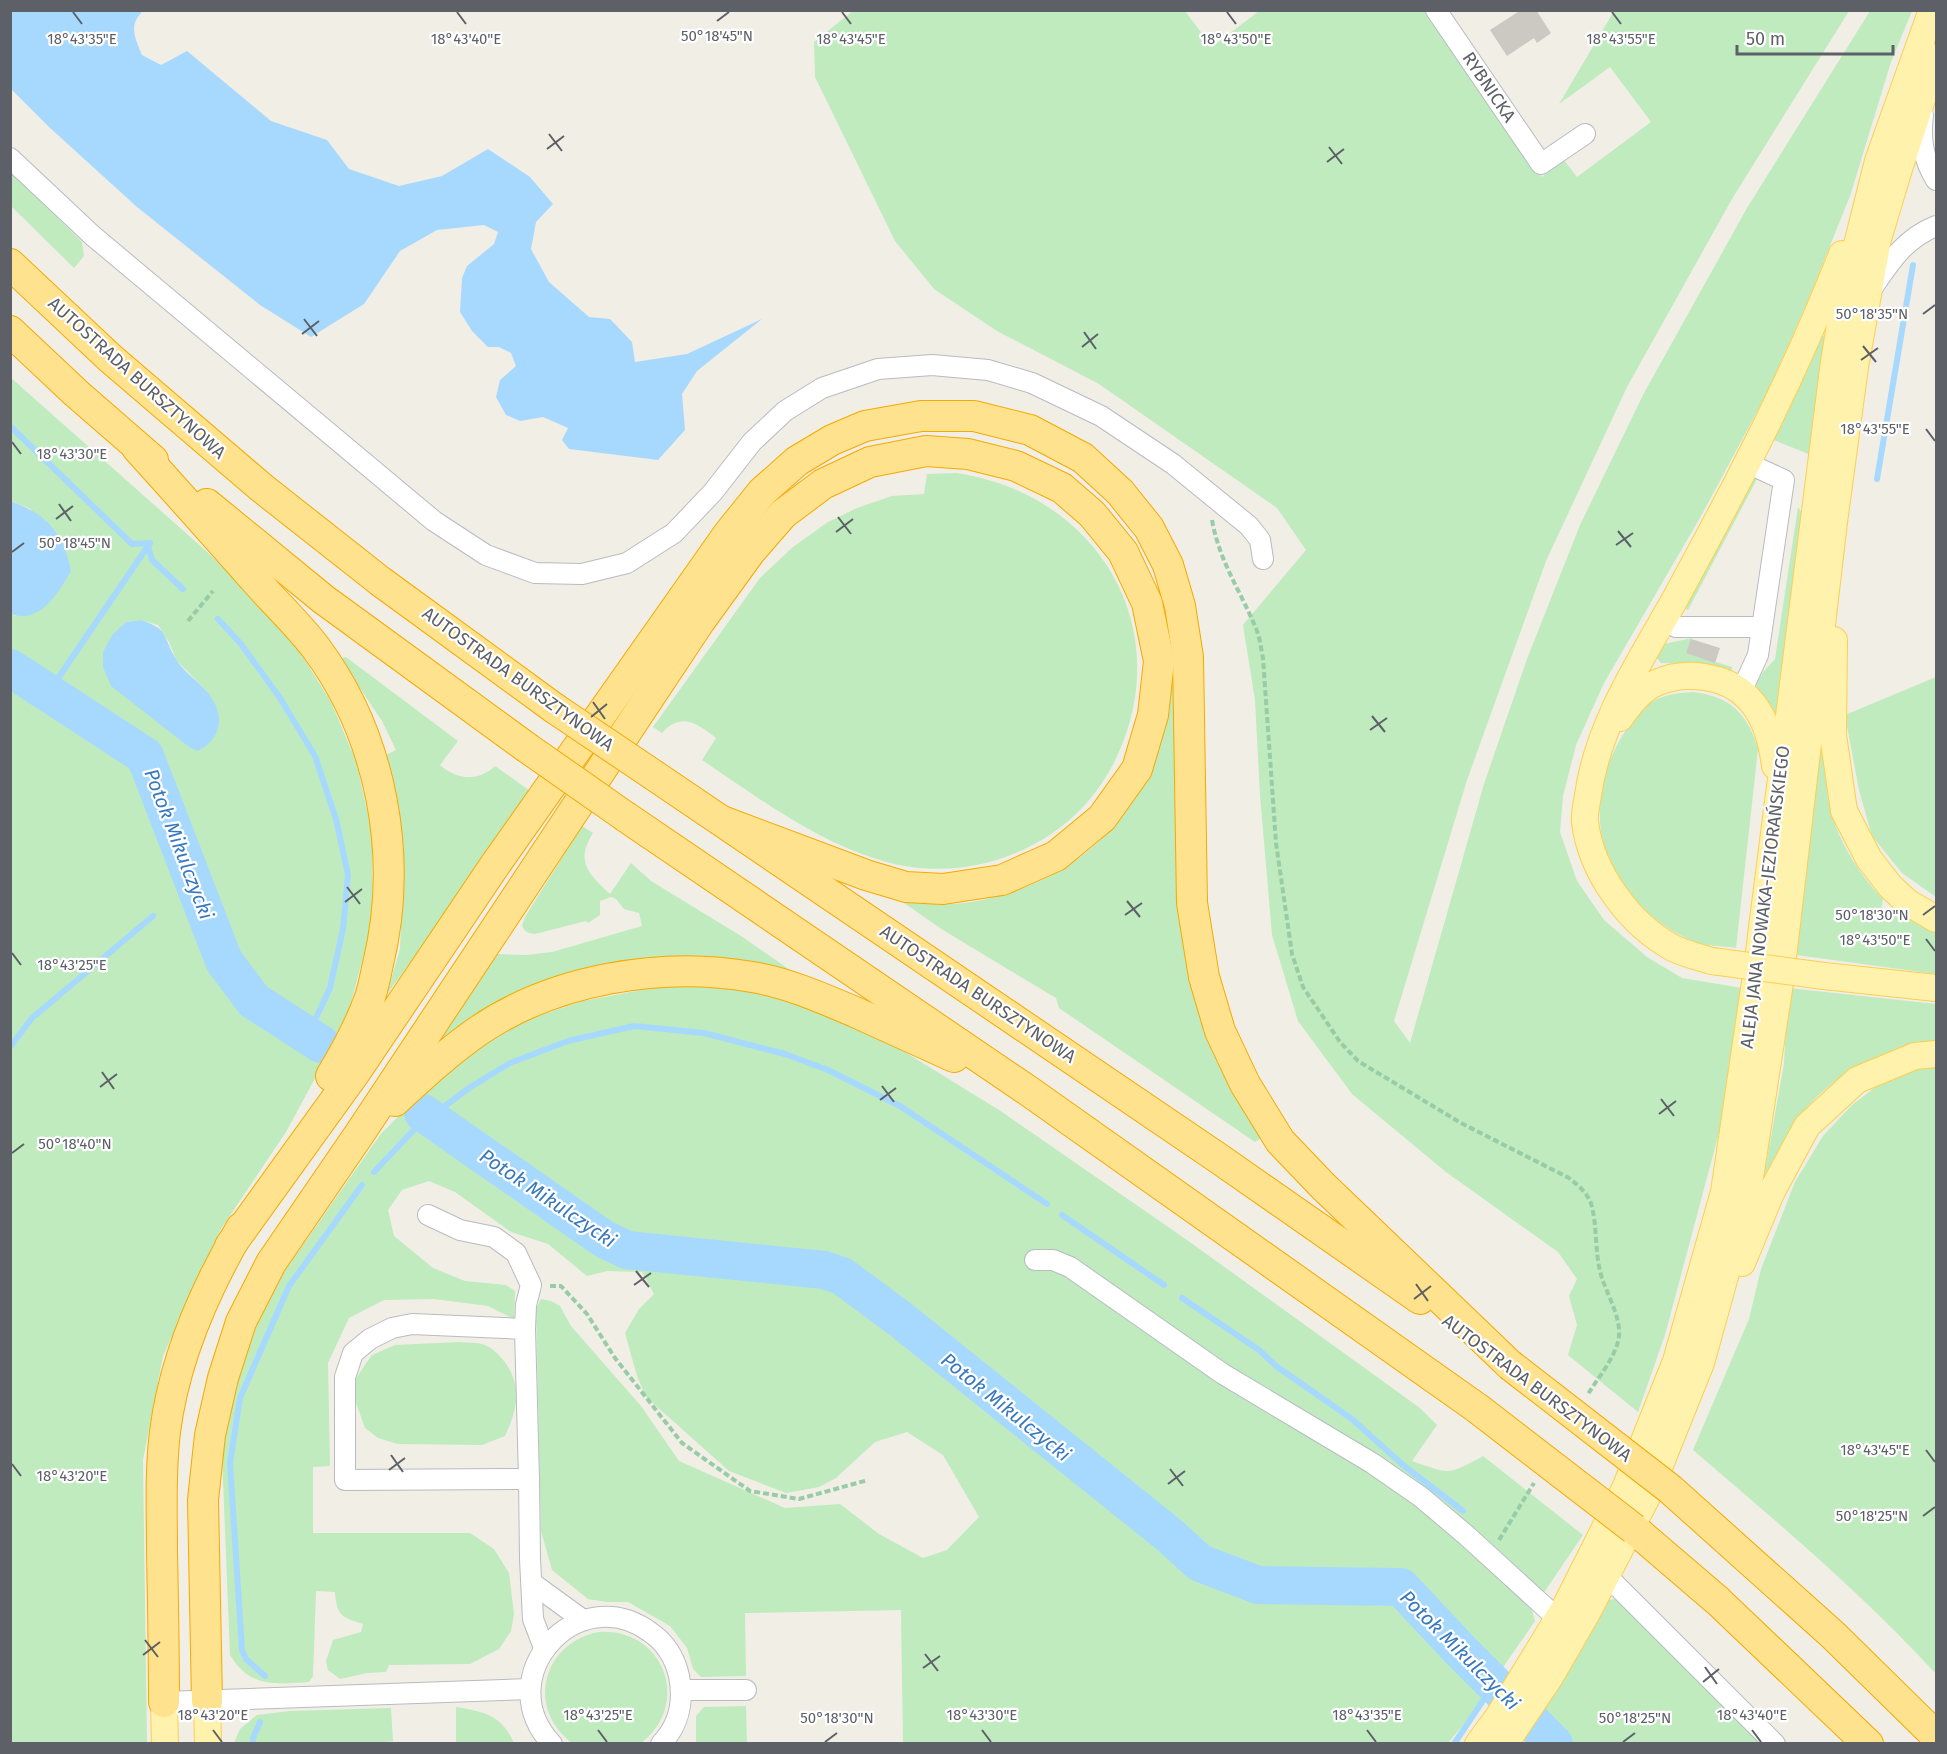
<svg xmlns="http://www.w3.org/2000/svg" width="1947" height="1754" font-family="'Fira Sans',sans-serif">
  <rect width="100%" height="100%" fill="#f1eee5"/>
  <g fill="#bfebbf" fill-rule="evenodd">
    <polygon points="853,11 1185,11 1212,47 1259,11 1428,11 1542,177 1564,160 1577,177 1651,122 1610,67 1559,104 1614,11 1849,11 1732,199 1627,387 1546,561 1467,780 1394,1021 1410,1043 1484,784 1527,659 1580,525 1644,393 1747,208 1870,11 1912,11 1891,62 1850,196 1809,298 1766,395 1701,516 1604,683 1576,745 1563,796 1560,832 1577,881 1604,920 1647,957 1682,978 1742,988 1725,1110 1665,1335 1638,1412 1568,1355 1577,1325 1569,1296 1577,1279 1558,1252 1446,1172 1352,1094 1298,1021 1272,935 1260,795 1255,700 1243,625 1306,550 1277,508 1099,384 997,331 934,289 895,241 815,77 814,42"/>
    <polygon points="10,171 82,242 84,256 74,268 11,206"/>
    <polygon points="1822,335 1826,338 1811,455 1769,438"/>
    <path d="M10,377l195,173 45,43 48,56 33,53 25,59 16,72 1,85 -26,101 -61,113 -65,97 -58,127 -20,104 4,283h-136v-1129l5,2 15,-107 -20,-8zM141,620l17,5 11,17 7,18 32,32 -82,-70z"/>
    <path d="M956,473c138,20 221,150 162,281 -22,49 -61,84 -110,102 -39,15 -85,17 -125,5 -67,-19 -124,-63 -181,-101l14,-22c-19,-15 -35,-26 -54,-5l-9,-6 107,-149 33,-31 35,-25 29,-14 35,-12 32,-2 3,-20z"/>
    <polygon points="1754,475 1757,479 1688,610 1681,606"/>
    <polygon points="1798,507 1803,515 1777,722 1759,695 1756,684 1763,672 1775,659"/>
    <polygon points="1692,638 1686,653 1732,667 1731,675 1686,664 1661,663 1657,658 1664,644"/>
    <path d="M346,657l112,84 -18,24c17,15 38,17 55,1l38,27 -146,201 13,-45 4,-98 -8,-58 -10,-38 10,-5 -14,-29 -39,-58 -1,-5z"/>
    <path d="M1175,677l2,215 9,69 12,48 63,129 -6,4 -196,-134 -3,-10 -113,-68 -42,-29c21,2 42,5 63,2 72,-9 147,-52 179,-120 5,-10 6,-24 9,-35 6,-23 13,-47 19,-70z"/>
    <polygon points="1936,677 1936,897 1902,873 1872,836 1859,790 1845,715"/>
    <path d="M1693,692c37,4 55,22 65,57l-22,199c-13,-2 -30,-2 -41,-6 -37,-15 -69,-44 -85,-80 -20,-44 -9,-97 18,-135 8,-12 16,-22 29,-28 12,-5 23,-6 36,-7z"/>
    <path d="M1821,748c6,15 4,34 7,51 7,37 29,73 55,100l-2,11 21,9 2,-3 32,16v42l-140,-19 22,-206z"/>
    <path d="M582,826l11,7c-18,29 -5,40 17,61l21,-31 20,18 90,55 55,38 -54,-12 -269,56 -38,25 61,-89 31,1 25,-3 90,-26 -3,-13 -15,-4 -8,-10 -5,-2 -11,4v14l-12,8 -2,-2 -51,13c-7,-1 -10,-2 -13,-8l3,-9z"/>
    <path d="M662,986h71l76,20 91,43 99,61 188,130 233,168 17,17 -25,36c38,13 35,15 71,-5l100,79 -51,75 3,11 -72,104 -15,18h-545l-2,-133 -156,3 1,63 -45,1 -8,-8 -6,-21 -17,-22 -42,-24h-21l-19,-3 -36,-29 -11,-39 -5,-222 5,-10 10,2 9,5 11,20 70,80 38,55 106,47 55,-4 39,30 44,24 24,-8 32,-33 -36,-62 -36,-23 -32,10 -39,36 -17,9 -33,6 -57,-22 -83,-74 -9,-21 -12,-43 14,-24 15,-15 -12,-22 -35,-1 -20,5 -39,-32 -37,-12 -56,-40 -26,-11 -27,9 -14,20 6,26 39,32 32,13 41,4 9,6 -1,28 -26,-13 -54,-7 -50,1 -35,18 -21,45 2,103 -17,1v66h157l24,16 15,24 5,41 -3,17 -12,18 -29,15 -81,1 -3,7 -19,1 -27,6 -12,-9 -2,-9 7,-21 28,-8 2,-8c-22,-7 -26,-8 -28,-32l-19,-1 -3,85 -4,6c-34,2 -59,6 -79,-27l-8,-200 10,-53 16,-59 29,-61 103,-147 57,-58 42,-32 50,-26 54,-18z"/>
    <path d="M1788,988l148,16v38c-57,6 -108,34 -142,82 -11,16 -19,35 -30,52l20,-112z"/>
    <path d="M1922,1068h14v606c-74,-81 -159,-152 -243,-224l56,-131 12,-50 34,-87 28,-46 29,-31 30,-23z"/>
    <path d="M459,1342c7,1 16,0 23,2 10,3 16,10 22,17 19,25 13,49 1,75l-23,9 -84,-1 -20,-6 -13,-10 -10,-28 1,-22 16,-23 23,-10z"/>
    <polygon points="1615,1599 1627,1602 1769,1743 1562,1743 1538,1719 1559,1687 1556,1682 1607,1600"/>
    <path d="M599,1632c65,-4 93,72 42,111h-69c-47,-35 -29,-101 27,-111z"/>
    <polygon points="746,1706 747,1743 696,1743 696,1716 704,1707"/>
    <path d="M456,1707c28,5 45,7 58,36h-58z"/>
    <polygon points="391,1708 393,1741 385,1742 385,1743 234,1743 240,1729 257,1715 290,1711"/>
  </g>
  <g fill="#a7d9ff">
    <path d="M10,11h133c-15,14 -8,27 -1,44l19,10 26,-14 84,70 56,19 22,29 50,17 43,-10 46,-27 42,28 23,27 -17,18 -5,27 18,33 40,35 21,2 22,23 3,20 52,-8 75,-35 -65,52 -15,23 3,36 -27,30 -89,-11 -7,-9 6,-12 -25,-11 -23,4 -14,-6 -10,-18 4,-17 16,-14 -5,-13 -12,-6h-11l-16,-16 -12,-19 2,-34 5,-12 27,-22 4,-12 -14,-7 -47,5 -37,21 -36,53 -53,33 -51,-32 -123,-98 -88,-80 -38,-38z"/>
    <path d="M10,501c37,13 54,32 61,70 -13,22 -30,53 -60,43z"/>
    <path d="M141,620c30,10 21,17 35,39 7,13 23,22 32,34 17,21 15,45 -10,58l-9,-4 -78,-61 -8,-19v-15l10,-18 13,-12z"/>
  </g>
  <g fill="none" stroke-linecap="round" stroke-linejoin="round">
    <g stroke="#a7d9ff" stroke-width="6">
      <polyline points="10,426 132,544 150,543"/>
      <polyline points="1877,479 1913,265"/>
      <polyline points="148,546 152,560 183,589"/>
      <polyline points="218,619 241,644 280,698 315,756 336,819 348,875 343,929 330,988 308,1035"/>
      <polyline points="48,693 150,543"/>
      <polyline points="10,1047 32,1018 153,916"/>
      <polyline points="429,1118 469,1088 510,1063 568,1041 634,1026 704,1033 785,1054 828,1070 900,1106 1047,1204"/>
      <polyline points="374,1172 427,1116"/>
      <polyline points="1062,1215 1164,1285"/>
      <polyline points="1182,1298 1259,1350 1276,1366 1352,1419 1403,1465 1463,1511"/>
      <polyline points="265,1676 246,1659 242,1650 230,1463 240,1398 289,1286 362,1185"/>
      <polyline points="253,1744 253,1738 260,1722"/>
      <polyline points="1454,1744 1494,1684"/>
    </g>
    <g stroke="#a7d9ff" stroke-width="38">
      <polyline points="10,668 145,756 224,961 254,1001 321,1044"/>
      <polyline points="423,1113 604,1239 627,1250 824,1270 842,1276 900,1319 1168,1534 1200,1563 1258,1585 1401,1587 1460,1650 1554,1744"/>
    </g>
  </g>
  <g fill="#ccc8c2">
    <polygon points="1521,10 1536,10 1551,33 1537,43 1534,38 1507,56 1490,30"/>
    <polygon points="1691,639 1720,648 1715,663 1686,653"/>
  </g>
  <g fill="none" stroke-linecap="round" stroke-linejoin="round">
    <g stroke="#b8bbc0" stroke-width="22">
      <g id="minor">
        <polyline points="1436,10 1541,164 1585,134"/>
        <path d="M1923,115c-3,24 0,44 13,65"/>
        <polyline points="10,158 93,236 434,521 486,555 535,573 582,574 627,563 674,533 713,492 752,442 785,411 822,388 878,369 932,365 988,370 1032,383 1101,416 1173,464 1249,526 1260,540 1263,559"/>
        <path d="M1871,290c19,-28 33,-51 65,-64"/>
        <polyline points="1663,620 1676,627 1762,627"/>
        <polyline points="1741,692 1758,655 1784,480 1747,463"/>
        <polyline points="428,1215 460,1230 494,1237 516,1253 531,1285 526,1305 525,1329"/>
        <polyline points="1035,1260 1053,1260 1070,1267 1223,1374 1372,1463 1421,1497 1466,1535 1558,1619"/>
        <polyline points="529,1479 525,1329 412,1324 392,1328 370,1339 353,1353 345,1377 345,1480 529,1479 530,1559 533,1619 544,1648"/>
        <polyline points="1607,1576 1775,1744"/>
        <polyline points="532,1583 583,1620"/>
        <polyline points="682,1690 746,1690"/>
        <polyline points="164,1702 530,1689"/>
        <path d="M552,1744c-63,-67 25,-165 98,-112 16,11 25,26 29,44 5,25 0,49 -18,68"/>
      </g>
    </g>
    <g stroke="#ffce50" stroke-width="28">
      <g id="major">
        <polyline points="1834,640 1833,735 1844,811 1869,859 1890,886 1907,902 1936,919"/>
        <path d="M1620,718c9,-13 21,-29 36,-35 29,-13 70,-8 92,15 18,18 24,44 27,68"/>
        <path d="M1712,961c-13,-4 -27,-7 -39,-13 -44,-24 -82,-76 -88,-126 -1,-9 2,-19 3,-27 10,-71 52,-134 86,-194 22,-41 45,-83 66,-124 38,-73 72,-147 102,-223"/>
        <polyline points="1824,976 1936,988"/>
        <polyline points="1742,1263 1771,1193 1807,1126 1857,1080 1915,1056 1936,1054"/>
        <polyline points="207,1701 208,1744"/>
        <polyline points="164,1702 165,1744"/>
        <polyline points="1478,1744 1498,1717 1565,1607 1626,1486 1676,1361 1724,1192 1756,975 1834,362 1846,288 1878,161 1932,10"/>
        <polyline points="1505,1744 1550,1677 1587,1613 1648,1495 1701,1363 1747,1197 1780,983 1834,522 1855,367 1878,239 1899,169 1936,57"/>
      </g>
    </g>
    <g stroke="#f6a900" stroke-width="32">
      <g id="highway">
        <polyline points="10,264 110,358 262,488 380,581 554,708"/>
        <polyline points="10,331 76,393 153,460"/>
        <path d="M137,448c40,44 79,88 118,132 20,23 43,44 61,68 66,89 88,209 62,316 -3,13 -5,27 -10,39 -10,26 -23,50 -37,73"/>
        <polyline points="207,504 323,599 526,747"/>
        <polyline points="655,776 1218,1158 1420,1299"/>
        <polyline points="626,817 1030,1092 1477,1408"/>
        <path d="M395,1101c27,-25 53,-49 83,-70 76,-52 184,-70 274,-54 36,6 70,21 103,35 33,15 66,30 99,45"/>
        <polyline points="230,1246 354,1074 495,865 729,533 762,492 797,461 832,440 865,426 921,416 974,416 1030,430 1083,458 1120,492 1149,528 1168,565 1180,606 1188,657 1192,903 1204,977 1220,1031 1245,1084 1280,1141 1323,1186 1510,1365"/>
        <polyline points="1634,1529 1718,1601 1868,1744"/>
        <polyline points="207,1701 203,1500 210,1435 223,1378 241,1322 271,1263 358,1136 700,621 750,552 783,514 823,484 870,462 926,451 968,454 1016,466 1062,488 1092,514 1123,552 1147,603 1159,661 1153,715 1137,769 1102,818 1056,856 1002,880 943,889 906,887 866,875 722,821"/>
        <path d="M164,1702c0,-51 -1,-101 -2,-151 0,-39 -2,-79 3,-119 9,-72 39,-141 76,-204"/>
      </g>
    </g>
    <g stroke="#97cca7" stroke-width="4" stroke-dasharray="6 3" stroke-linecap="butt">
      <path d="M1212,520c8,44 29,71 45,111 3,8 4,18 6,27l13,185 16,111 11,33 37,55 18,19 103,62 108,55c10,8 20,16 23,29 5,20 3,43 8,64 5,22 24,48 18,71 -5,18 -20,36 -30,52"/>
      <polyline points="188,621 213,591"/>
      <polyline points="550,1286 561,1286 587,1314 615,1358 682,1443 750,1491 799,1499 868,1480"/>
      <polyline points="1499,1540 1534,1483"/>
    </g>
    <use href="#minor" stroke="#fff" stroke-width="20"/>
    <use href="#major" stroke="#fff2ac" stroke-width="26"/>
    <use href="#highway" stroke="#ffe28e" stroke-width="30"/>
    <g stroke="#ffce50" stroke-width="28" stroke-linecap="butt">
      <polyline id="major-bridge" points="1712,961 1824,976"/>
    </g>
    <g stroke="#f6a900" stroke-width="32" stroke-linecap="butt">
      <g id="highway-bridge">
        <polyline points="554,708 655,776"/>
        <polyline points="526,747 626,817"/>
        <polyline points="1510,1365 1670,1489 1833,1635 1936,1736"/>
        <polyline points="1477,1408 1634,1529"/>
      </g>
    </g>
    <use href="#major-bridge" stroke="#fff2ac" stroke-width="26"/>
    <use href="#highway-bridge" stroke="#ffe28e" stroke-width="30"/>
  </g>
  <path fill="none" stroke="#5d6167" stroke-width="2" d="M73,12l9,12M457,12l9,12M842,12l9,12M1227,12l9,12M1612,12l9,12M717,21l12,-9M549,134l13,17M1329,147l13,17M547,149l17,-13M1327,162l17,-13M1923,314l12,-9M304,319l13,17M1084,332l12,17M302,334l17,-13M1863,346l13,16M1082,347l16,-13M1861,360l17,-12M1926,429l9,12M12,442l9,12M59,504l12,17M838,517l13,17M56,519l17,-13M1618,531l13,16M836,532l17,-13M1616,545l17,-12M12,552l12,-9M593,702l12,17M1372,716l13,16M591,717l16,-13M1370,730l17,-12M347,887l13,17M1127,901l13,16M345,902l17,-13M1125,915l17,-12M1923,915l12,-9M1926,939l9,12M12,953l9,12M102,1072l12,17M882,1086l12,16M100,1087l17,-13M1661,1099l13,17M880,1100l16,-12M1659,1114l17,-13M12,1153l12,-9M636,1271l13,16M1416,1284l12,17M634,1285l17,-12M1414,1299l17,-13M1926,1450l9,12M391,1455l12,17M12,1464l9,12M1170,1469l13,17M389,1470l16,-12M1168,1484l17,-13M1923,1516l12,-9M145,1640l13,17M925,1654l13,17M143,1655l17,-13M1705,1667l12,17M923,1668l17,-12M1703,1682l16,-13M213,1730l9,12M598,1730l9,12M982,1730l9,12M1367,1730l9,12M1752,1730l9,12M825,1742l12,-9M1623,1742l12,-9"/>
  <g text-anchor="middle" stroke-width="4.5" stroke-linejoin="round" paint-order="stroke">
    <g font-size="18" fill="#5d6167" stroke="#fff">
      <text transform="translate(1489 87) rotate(56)" y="6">RYBNICKA</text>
      <text transform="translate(137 378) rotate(42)" y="6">AUTOSTRADA BURSZTYNOWA</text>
      <text transform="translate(518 679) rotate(36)" y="6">AUTOSTRADA BURSZTYNOWA</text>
      <text transform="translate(1765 897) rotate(-83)" y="6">ALEJA JANA NOWAKA-JEZIORAŃSKIEGO</text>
      <text transform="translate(978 994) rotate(34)" y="6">AUTOSTRADA BURSZTYNOWA</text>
      <text transform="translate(1537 1388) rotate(37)" y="6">AUTOSTRADA BURSZTYNOWA</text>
    </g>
    <g font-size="20" font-style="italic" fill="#3878bd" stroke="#fff">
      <text transform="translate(179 844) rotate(69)" y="7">Potok Mikulczycki</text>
      <text transform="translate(548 1198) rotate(34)" y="7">Potok Mikulczycki</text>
      <text transform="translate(1006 1407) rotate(39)" y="7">Potok Mikulczycki</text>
      <text transform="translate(1460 1650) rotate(45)" y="7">Potok Mikulczycki</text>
    </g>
  </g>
  <g font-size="15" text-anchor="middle" fill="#5d6167" stroke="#fff" stroke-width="4.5" stroke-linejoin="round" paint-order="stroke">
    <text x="717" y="41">50°18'45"N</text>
    <text x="82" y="44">18°43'35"E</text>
    <text x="466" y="44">18°43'40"E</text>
    <text x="851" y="44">18°43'45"E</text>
    <text x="1236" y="44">18°43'50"E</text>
    <text x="1621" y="44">18°43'55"E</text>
    <text x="1872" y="319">50°18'35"N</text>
    <text x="1875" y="434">18°43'55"E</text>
    <text x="72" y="459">18°43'30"E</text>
    <text x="75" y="548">50°18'45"N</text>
    <text x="1872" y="920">50°18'30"N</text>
    <text x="1875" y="945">18°43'50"E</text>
    <text x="72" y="970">18°43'25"E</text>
    <text x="75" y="1149">50°18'40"N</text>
    <text x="1875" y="1455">18°43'45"E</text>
    <text x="72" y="1481">18°43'20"E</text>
    <text x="1872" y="1521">50°18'25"N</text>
    <text x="213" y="1720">18°43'20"E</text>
    <text x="598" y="1720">18°43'25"E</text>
    <text x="982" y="1720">18°43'30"E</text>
    <text x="1367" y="1720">18°43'35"E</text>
    <text x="1752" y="1720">18°43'40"E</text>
    <text x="837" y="1723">50°18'30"N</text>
    <text x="1635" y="1723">50°18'25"N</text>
  </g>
  <rect width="1947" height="1754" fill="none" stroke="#5d6167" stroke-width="24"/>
  <path d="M1737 45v9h156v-9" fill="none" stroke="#5d6167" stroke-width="3"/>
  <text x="1746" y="45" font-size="18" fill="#5d6167" stroke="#ffffff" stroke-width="4.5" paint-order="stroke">50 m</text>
</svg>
